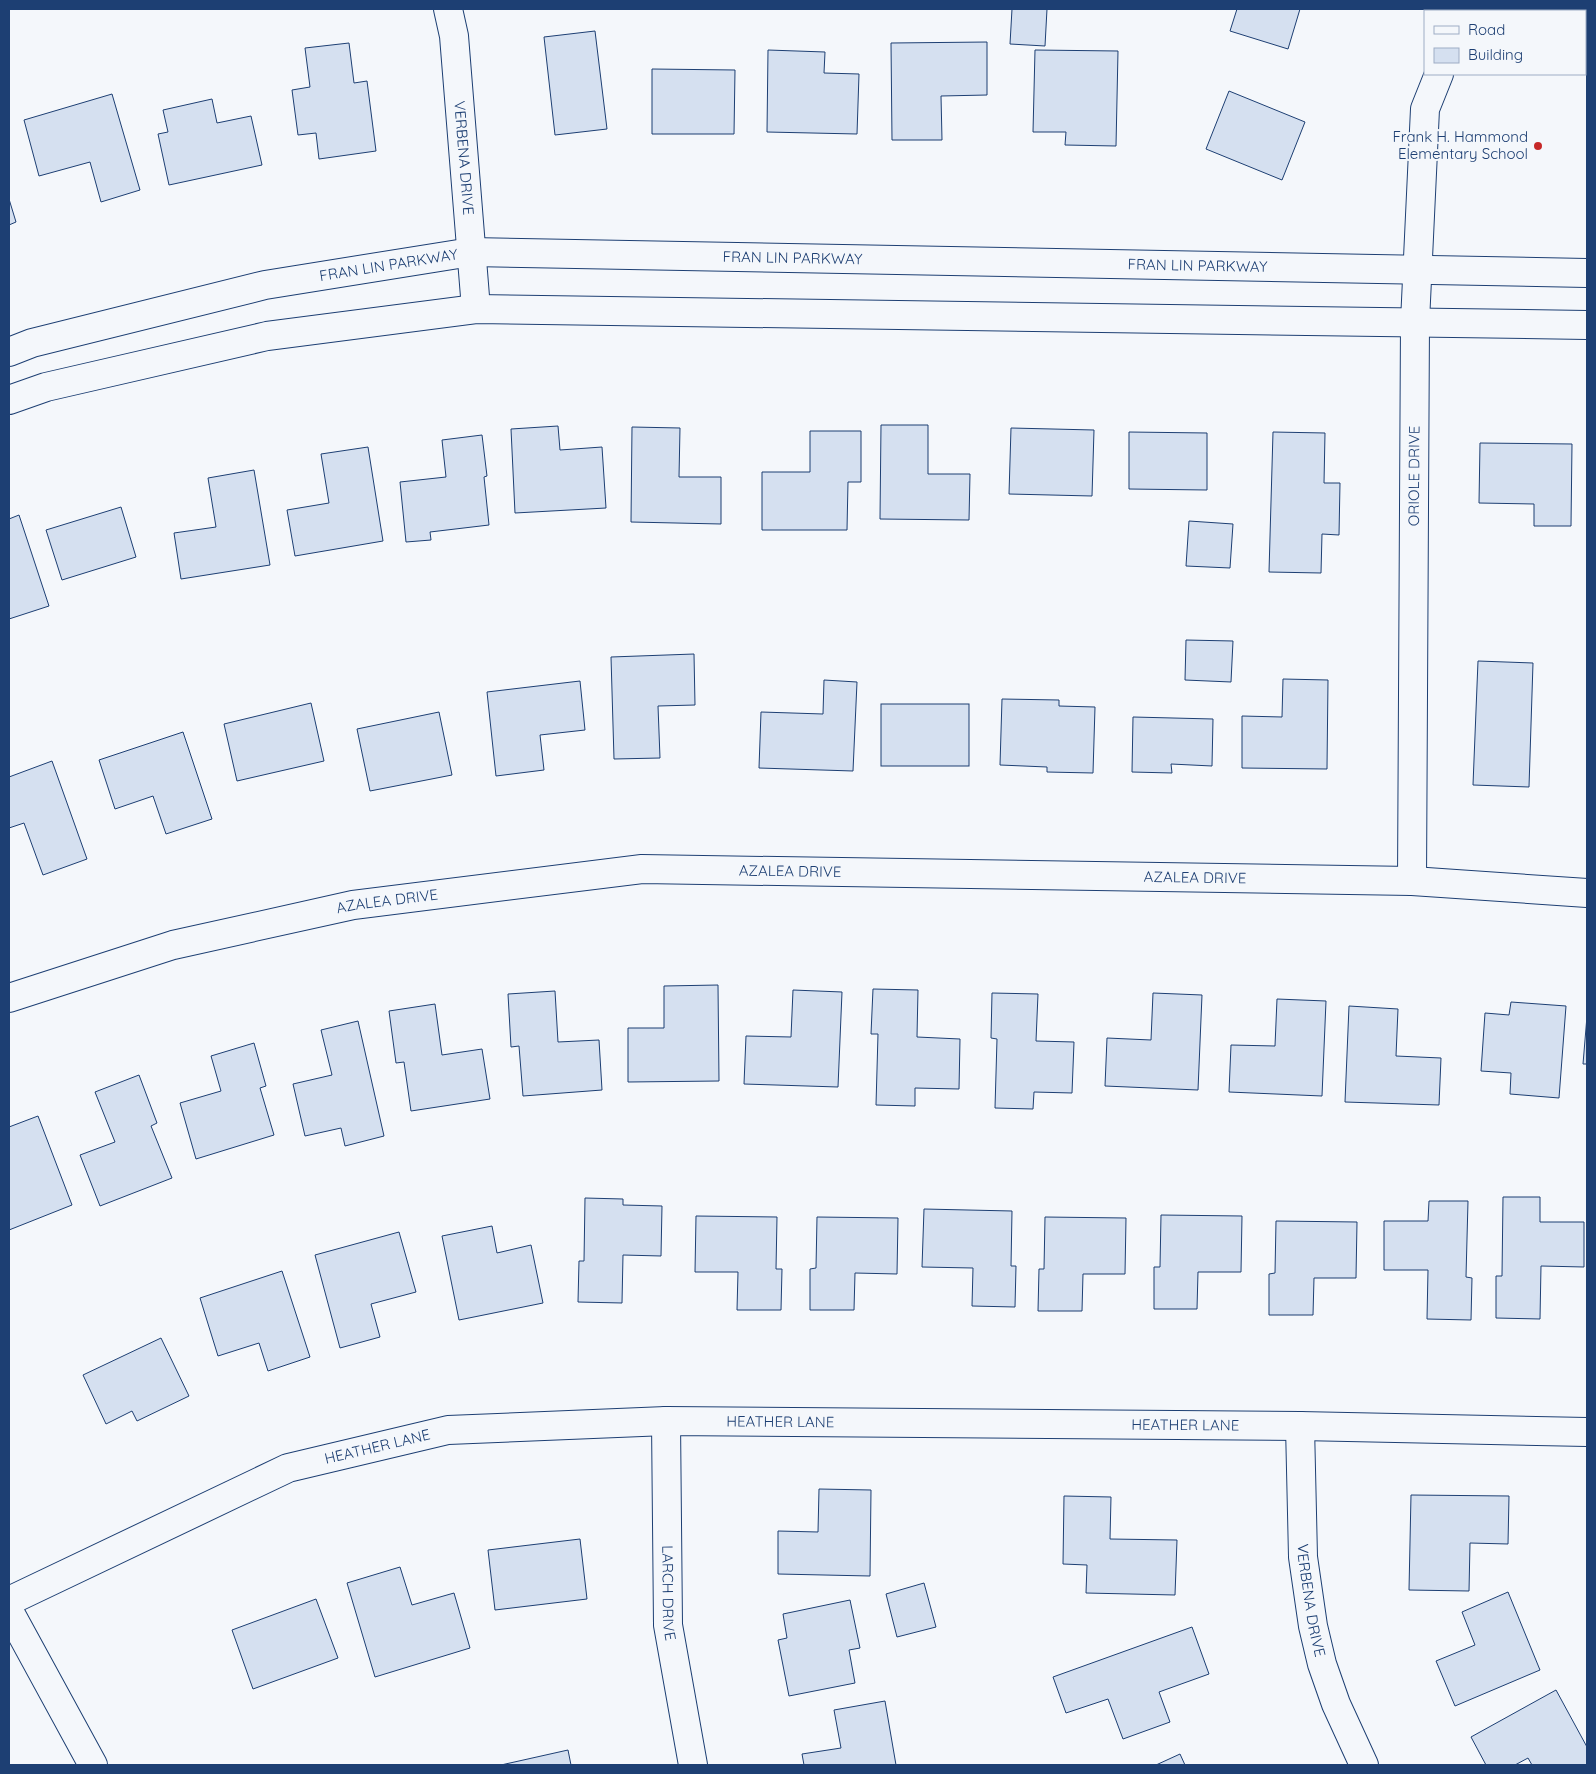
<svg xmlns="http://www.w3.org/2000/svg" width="1596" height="1774" font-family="Quicksand,sans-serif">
  <rect width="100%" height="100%" fill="#f4f7fb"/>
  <g fill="#d5e0f0" stroke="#1d3f73">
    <polygon points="1012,9 1047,9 1045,46 1010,44"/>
    <polygon points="1237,9 1300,9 1288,49 1230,31"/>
    <polygon points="595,31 607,129 555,135 544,37"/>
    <polygon points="987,42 987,95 941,96 942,140 892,140 891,43"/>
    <polygon points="349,43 354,83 367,81 376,151 319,159 316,133 298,135 292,90 310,87 305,48"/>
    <polygon points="768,50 825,52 824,73 859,74 857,134 767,132"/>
    <polygon points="1035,50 1118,51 1116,146 1065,145 1066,132 1033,132"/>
    <polygon points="652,69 735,70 734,134 652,134"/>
    <polygon points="1229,91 1305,122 1282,180 1206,149"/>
    <polygon points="112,94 140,190 101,202 90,162 39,176 24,120"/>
    <polygon points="212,99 217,123 251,116 262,165 169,185 158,134 168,132 163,110"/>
    <polygon points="9,199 16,222 9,225"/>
    <polygon points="881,425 928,425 928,474 970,474 969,520 880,519"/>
    <polygon points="558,426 560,450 602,447 606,508 515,513 511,429"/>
    <polygon points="632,427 680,428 679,477 721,477 721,524 631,522"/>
    <polygon points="1011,428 1094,430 1092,496 1009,494"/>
    <polygon points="810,431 861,431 861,482 848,482 847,530 762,530 762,472 810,472"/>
    <polygon points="1129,432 1207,433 1207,490 1129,489"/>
    <polygon points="1273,432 1325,433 1324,483 1340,483 1339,535 1322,534 1321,573 1269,572"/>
    <polygon points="482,435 487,476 484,477 489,525 430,532 431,540 406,542 400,482 446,477 442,440"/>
    <polygon points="1480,443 1572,444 1571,526 1534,526 1534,504 1479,503"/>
    <polygon points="368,447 383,541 295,556 287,510 329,503 321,454"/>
    <polygon points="254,470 270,565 181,579 174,533 216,527 208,478"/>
    <polygon points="121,507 136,557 62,580 46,530"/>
    <polygon points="19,515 49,606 9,619 9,519"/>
    <polygon points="1189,521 1233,524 1230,568 1186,566"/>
    <polygon points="1186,640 1233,641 1231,682 1185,680"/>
    <polygon points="694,654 695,705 658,706 660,758 614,759 611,657"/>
    <polygon points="1478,661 1533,663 1529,787 1473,785"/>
    <polygon points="1283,679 1328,680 1327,769 1242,768 1242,716 1282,717"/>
    <polygon points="824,680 857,682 853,771 759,768 761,712 823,714"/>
    <polygon points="580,681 585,730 540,735 544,770 496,776 487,692"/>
    <polygon points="1002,699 1059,700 1059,706 1095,707 1093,773 1047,772 1047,767 1000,765"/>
    <polygon points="311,703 324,761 237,781 224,724"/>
    <rect x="881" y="704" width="88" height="62"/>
    <polygon points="439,712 452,775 370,791 357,729"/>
    <polygon points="1133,717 1213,719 1212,766 1171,764 1172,773 1132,772"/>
    <polygon points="183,732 212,819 166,834 153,796 115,809 99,760"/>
    <polygon points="52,761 87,859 43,875 24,823 9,828 9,777"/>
    <polygon points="718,985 719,1081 628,1082 628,1028 664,1028 664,986"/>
    <polygon points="873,989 918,990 917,1037 960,1039 959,1089 915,1088 915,1106 876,1105 878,1034 871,1034"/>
    <polygon points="793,990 842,992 838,1087 744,1084 746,1036 791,1037"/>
    <polygon points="555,991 558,1042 599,1040 602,1090 523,1096 519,1046 511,1047 508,994"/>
    <polygon points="992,993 1038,994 1036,1041 1074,1042 1072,1093 1034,1092 1033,1109 995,1108 997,1039 991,1038"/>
    <polygon points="1153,993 1202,995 1198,1090 1105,1086 1107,1038 1151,1040"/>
    <polygon points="1277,999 1326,1001 1322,1096 1229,1092 1231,1045 1275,1046"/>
    <polygon points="1511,1002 1566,1006 1559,1098 1510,1094 1511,1073 1481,1071 1485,1013 1509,1015"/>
    <polygon points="435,1004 442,1055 482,1049 490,1099 411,1111 404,1062 396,1063 389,1011"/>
    <polygon points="1349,1006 1398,1009 1396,1056 1441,1058 1439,1105 1345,1102"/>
    <polygon points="1587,1016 1587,1064 1583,1064"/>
    <polygon points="358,1021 384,1136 345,1146 341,1128 305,1136 293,1084 332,1075 321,1030"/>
    <polygon points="254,1043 266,1086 260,1088 274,1135 196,1159 180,1103 221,1091 211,1056"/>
    <polygon points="139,1075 157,1123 151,1126 172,1178 100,1206 80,1155 115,1142 95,1092"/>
    <polygon points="38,1116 72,1205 9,1230 9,1127"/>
    <polygon points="1503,1197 1540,1197 1540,1222 1584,1222 1584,1267 1541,1266 1540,1319 1496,1318 1496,1276 1502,1276"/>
    <polygon points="585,1198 623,1199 623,1205 662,1206 661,1256 623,1255 622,1303 578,1302 579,1261 584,1261"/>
    <polygon points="1429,1201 1468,1201 1466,1277 1472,1278 1471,1320 1427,1319 1428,1270 1384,1270 1384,1221 1428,1221"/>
    <polygon points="924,1209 1012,1211 1011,1266 1016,1266 1015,1307 972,1306 973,1268 922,1267"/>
    <polygon points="1161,1215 1242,1216 1241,1272 1198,1272 1197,1309 1154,1309 1154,1267 1160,1267"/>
    <polygon points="696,1216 777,1217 776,1269 782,1269 781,1310 737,1310 738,1272 695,1272"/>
    <polygon points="817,1217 898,1218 897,1274 855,1273 854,1310 810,1310 810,1269 816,1268"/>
    <polygon points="1045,1217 1126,1218 1125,1274 1083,1274 1082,1311 1038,1311 1039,1269 1044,1269"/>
    <polygon points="1276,1221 1357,1222 1356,1278 1314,1278 1313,1315 1269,1315 1269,1274 1275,1273"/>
    <polygon points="492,1226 497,1253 531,1245 543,1303 459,1320 442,1236"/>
    <polygon points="399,1232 416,1292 371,1304 380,1337 340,1348 315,1255"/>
    <polygon points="282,1271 310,1357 268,1371 259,1343 218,1356 200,1298"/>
    <polygon points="161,1338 189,1396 137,1421 132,1411 106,1424 83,1375"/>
    <polygon points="819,1489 871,1490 870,1576 778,1574 778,1531 818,1532"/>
    <polygon points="1411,1495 1509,1496 1508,1544 1470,1543 1469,1591 1409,1590"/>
    <polygon points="1064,1496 1111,1497 1110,1539 1177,1540 1175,1595 1086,1593 1087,1565 1063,1564"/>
    <polygon points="580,1539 587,1599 495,1610 488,1550"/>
    <polygon points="400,1567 412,1605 454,1593 470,1648 375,1677 347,1583"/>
    <polygon points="924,1583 936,1627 897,1637 886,1594"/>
    <polygon points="1508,1592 1540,1670 1455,1706 1436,1661 1475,1645 1462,1612"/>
    <polygon points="316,1599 338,1658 253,1689 232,1630"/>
    <polygon points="850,1600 860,1648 849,1650 855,1683 789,1696 778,1640 787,1638 783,1614"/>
    <polygon points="1192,1627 1209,1674 1159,1692 1170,1722 1123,1739 1108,1699 1066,1713 1053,1677"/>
    <polygon points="1556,1690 1587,1747 1587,1765 1532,1765 1528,1758 1515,1765 1486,1765 1471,1737"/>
    <polygon points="885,1701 896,1765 804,1765 802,1754 841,1748 834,1710"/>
    <polygon points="568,1750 571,1765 501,1765"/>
    <polygon points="1180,1754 1185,1765 1156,1765"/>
  </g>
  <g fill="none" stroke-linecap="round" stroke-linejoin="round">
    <g stroke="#1d3f73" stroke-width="30">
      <g id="minor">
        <path id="s1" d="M448,9l6,27 22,273"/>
        <polyline points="1464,11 1465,9"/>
        <path id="s2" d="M9,352l23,-9 233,-58 206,-33 1116,21"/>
        <polyline points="9,400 46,387 267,336 476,309 1587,325"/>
        <path id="s3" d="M1412,881l3,-559 10,-213 14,-35"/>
        <path id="s4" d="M9,998l164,-53 180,-40 289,-36 770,12 175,12"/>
        <path id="s5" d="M666,1421l2,204 25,140"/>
        <path id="s6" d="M1300,1426l3,131 10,69 9,38 14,40 28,61"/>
        <path id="s7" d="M9,1601l279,-133 160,-38 218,-9 634,5 287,6"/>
        <polyline points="9,1611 93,1765"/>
      </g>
    </g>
    <use href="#minor" stroke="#f4f7fb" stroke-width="28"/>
  </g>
  <circle fill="#c62828" stroke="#f4f7fb" stroke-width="2" cx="1538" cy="146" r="5"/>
  <g text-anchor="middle" stroke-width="4" stroke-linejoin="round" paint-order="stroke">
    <g font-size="15" fill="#1d3f73" stroke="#f4f7fb" text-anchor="end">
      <text x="1528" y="142">Frank H. Hammond<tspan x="1528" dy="17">Elementary School</tspan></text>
    </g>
    <g font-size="15" fill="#1d3f73" stroke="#f4f7fb">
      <text dy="5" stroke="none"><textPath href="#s1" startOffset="150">VERBENA DRIVE</textPath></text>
      <text dy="5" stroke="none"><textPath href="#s2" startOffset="795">FRAN LIN PARKWAY</textPath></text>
      <text dy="5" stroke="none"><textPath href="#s2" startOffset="390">FRAN LIN PARKWAY</textPath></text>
      <text dy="5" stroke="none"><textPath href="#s2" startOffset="1200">FRAN LIN PARKWAY</textPath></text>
      <text dy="5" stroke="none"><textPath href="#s3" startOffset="405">ORIOLE DRIVE</textPath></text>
      <text dy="5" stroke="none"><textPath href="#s4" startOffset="796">AZALEA DRIVE</textPath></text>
      <text dy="5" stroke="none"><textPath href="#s4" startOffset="1201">AZALEA DRIVE</textPath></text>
      <text dy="5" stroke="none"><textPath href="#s4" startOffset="391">AZALEA DRIVE</textPath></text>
      <text dy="5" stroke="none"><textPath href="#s7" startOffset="806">HEATHER LANE</textPath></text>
      <text dy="5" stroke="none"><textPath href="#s7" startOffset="1211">HEATHER LANE</textPath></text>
      <text dy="5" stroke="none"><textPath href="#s7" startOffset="401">HEATHER LANE</textPath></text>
      <text dy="5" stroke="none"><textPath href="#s5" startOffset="172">LARCH DRIVE</textPath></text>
      <text dy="5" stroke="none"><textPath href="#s6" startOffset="175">VERBENA DRIVE</textPath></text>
    </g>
  </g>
  <rect width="1596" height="1774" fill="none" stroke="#1d3f73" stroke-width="20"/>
  <rect x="1424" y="10" width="162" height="65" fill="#f4f7fb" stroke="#9eadc5"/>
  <rect x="1434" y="26" width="25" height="8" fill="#f4f7fb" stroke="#9eadc5"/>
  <text x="1468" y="35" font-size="15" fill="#1d3f73">Road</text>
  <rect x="1434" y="48" width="25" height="15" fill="#d5e0f0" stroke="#9eadc5"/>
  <text x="1468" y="60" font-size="15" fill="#1d3f73">Building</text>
</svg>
